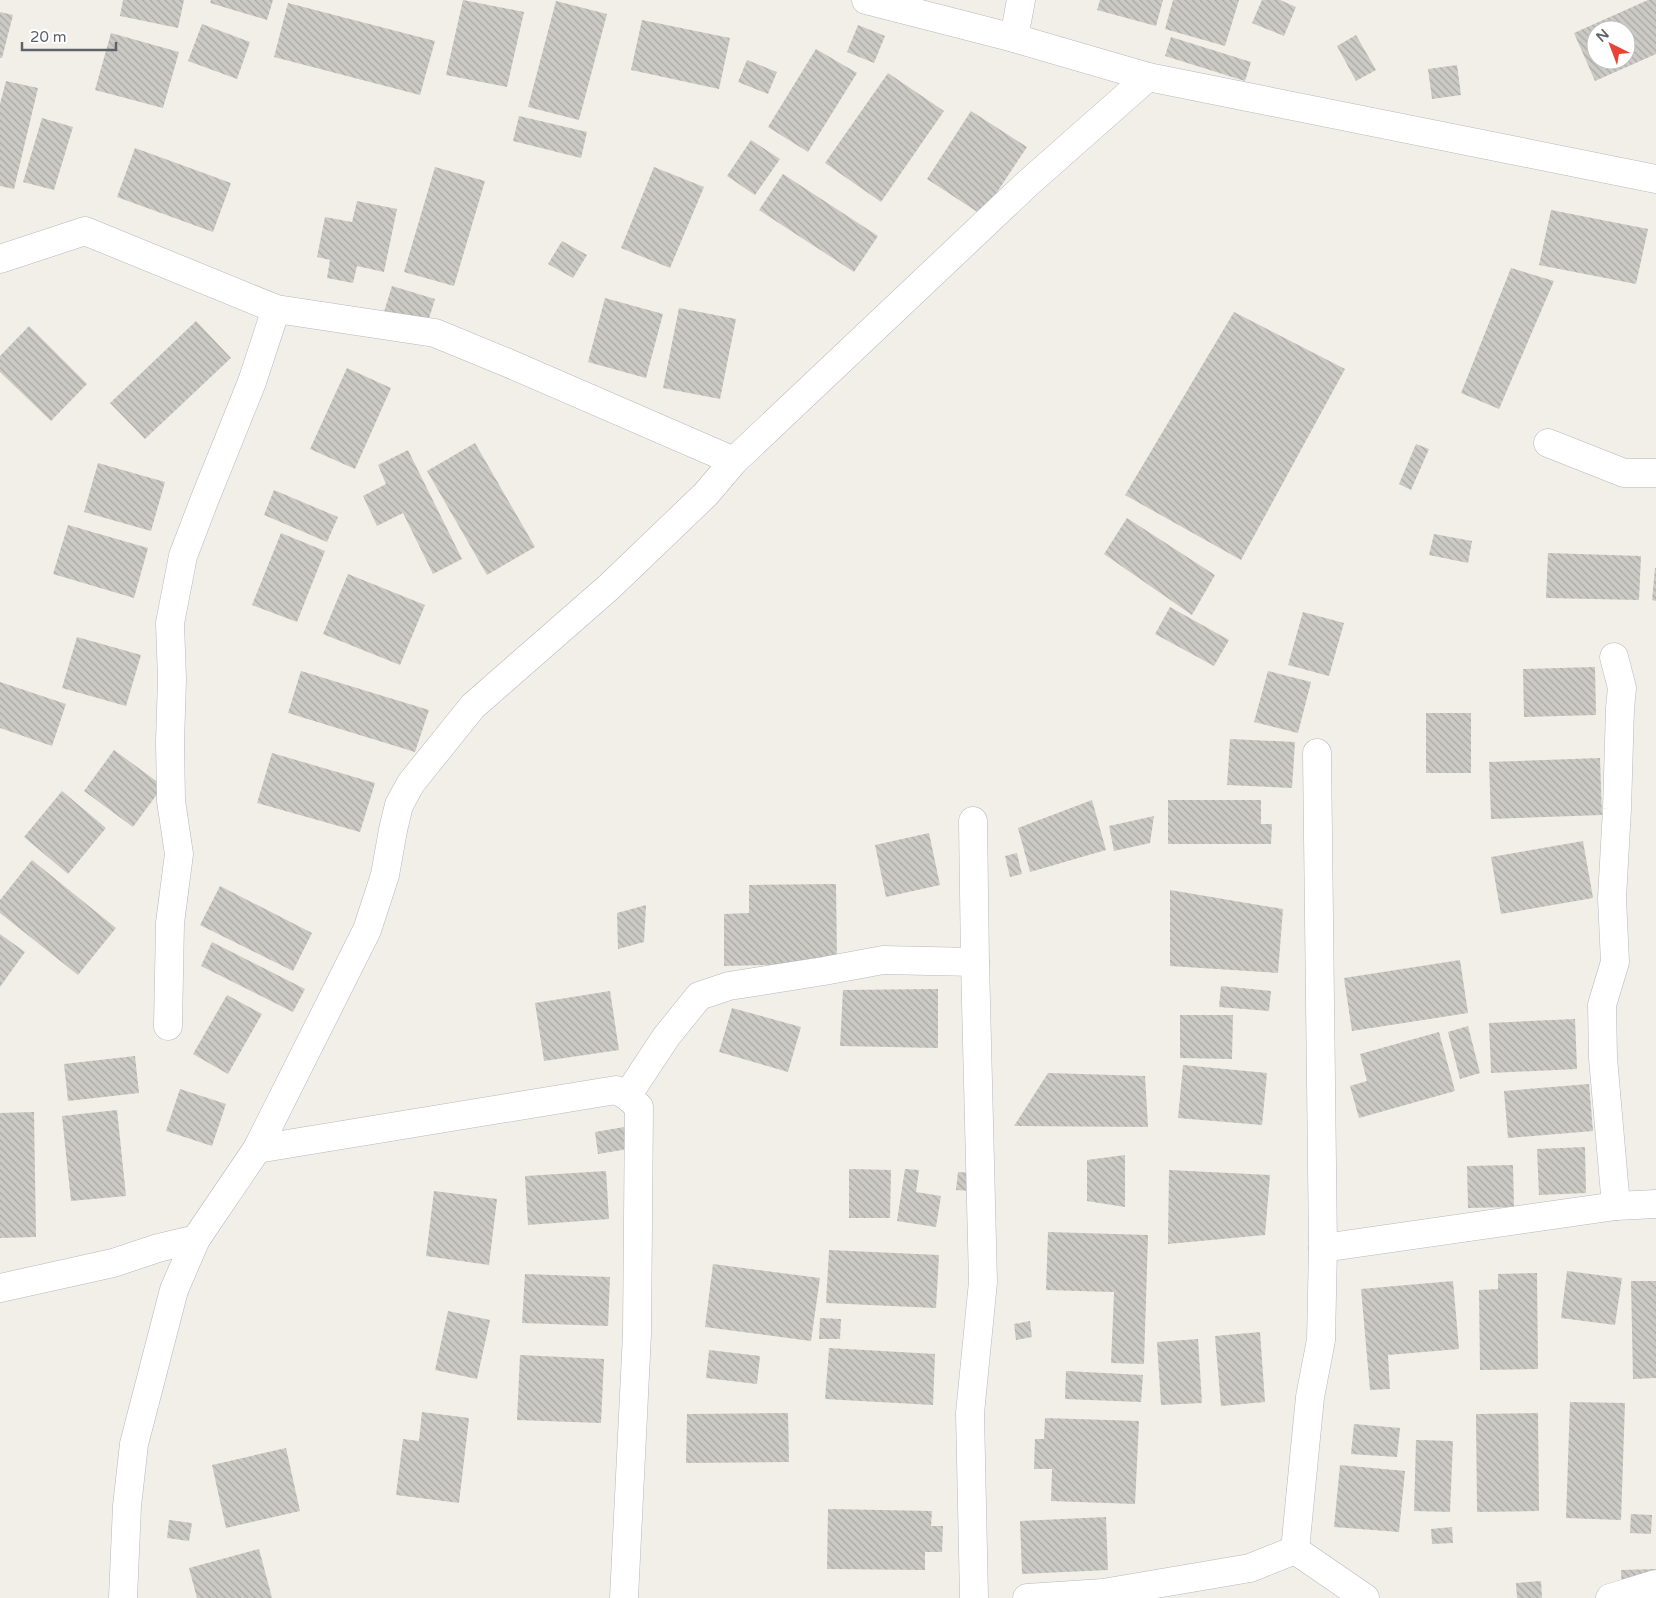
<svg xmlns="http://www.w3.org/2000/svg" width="1656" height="1598" font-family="'Varela Round',sans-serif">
  <defs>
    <pattern id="building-back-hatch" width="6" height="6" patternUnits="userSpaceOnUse" patternTransform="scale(1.25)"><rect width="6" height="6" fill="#cccac5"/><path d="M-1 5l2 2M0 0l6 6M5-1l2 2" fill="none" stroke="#a9a8a4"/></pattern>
  </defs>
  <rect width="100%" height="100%" fill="#f1efe8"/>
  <g fill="url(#building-back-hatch)" fill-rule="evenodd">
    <polygon points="123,0 184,0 178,28 120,16"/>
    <polygon points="211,0 273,0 267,20 210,3"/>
    <polygon points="463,0 524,12 507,87 446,75"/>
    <polygon points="1100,0 1163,0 1156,26 1097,10"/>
    <polygon points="1173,0 1239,0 1225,46 1165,29"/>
    <polygon points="1262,0 1280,0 1296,7 1284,36 1252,23"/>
    <path d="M1648,0h8v54l-61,27 -21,-48zM1596,30h30v30h-30z"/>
    <polygon points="556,1 607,14 579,120 528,107"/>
    <polygon points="288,3 435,41 420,95 274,57"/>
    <polygon points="0,12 13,15 2,58 0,58"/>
    <polygon points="642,20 730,38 719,89 631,70"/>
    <polygon points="202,24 250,42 237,79 188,61"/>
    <polygon points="858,25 885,36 874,63 847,52"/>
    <polygon points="111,33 179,52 163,108 95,90"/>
    <polygon points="1356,35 1376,70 1356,81 1337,46"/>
    <polygon points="1171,37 1251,62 1245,81 1165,56"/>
    <polygon points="816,49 857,73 808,152 768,127"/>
    <polygon points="747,60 777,72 768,94 738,82"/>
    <polygon points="1457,65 1461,95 1432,99 1428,69"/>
    <polygon points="888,73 944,111 881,202 825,163"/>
    <polygon points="6,81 38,88 14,189 0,186 0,104"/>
    <polygon points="971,111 1027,147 982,215 927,179"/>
    <polygon points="519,116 587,132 581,158 513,141"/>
    <polygon points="42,118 73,127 54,190 23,182"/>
    <polygon points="751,140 780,159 755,195 727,176"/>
    <polygon points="135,148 231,183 213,232 117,197"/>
    <polygon points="435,167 485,181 454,286 404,272"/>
    <polygon points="654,167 704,187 670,268 621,248"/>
    <polygon points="783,174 878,236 854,272 759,210"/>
    <polygon points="357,201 397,209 384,272 357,266 353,283 327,278 330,260 317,257 325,217 352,222"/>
    <polygon points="1551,210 1648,229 1636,284 1539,265"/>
    <polygon points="562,241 587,255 573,278 548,264"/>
    <polygon points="1511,268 1554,281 1499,409 1461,393"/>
    <polygon points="392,286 435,299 427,325 384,312"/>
    <polygon points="605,298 663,314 646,378 588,362"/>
    <polygon points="679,308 736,319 720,399 663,388"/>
    <polygon points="1234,312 1345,369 1241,560 1125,495"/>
    <polygon points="196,321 231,358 145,439 110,403"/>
    <polygon points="29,326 87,384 51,421 0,372 0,356"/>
    <polygon points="347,368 391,388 355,469 310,449"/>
    <polygon points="475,443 535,547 487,575 427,471"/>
    <polygon points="1416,444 1429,449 1411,490 1399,484"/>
    <polygon points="408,450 462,559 433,574 403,513 377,526 363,496 386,484 378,465"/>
    <polygon points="98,463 165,482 151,531 84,512"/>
    <polygon points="274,490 338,517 327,542 264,515"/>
    <polygon points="1127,518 1215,575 1192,615 1104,554"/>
    <polygon points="68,525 148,548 134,598 53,574"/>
    <polygon points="281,533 325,551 297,622 252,605"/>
    <polygon points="1434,534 1472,541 1468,563 1429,555"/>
    <polygon points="1548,553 1641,556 1639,600 1546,598"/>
    <polygon points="1655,568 1656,568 1656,601 1652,600"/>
    <polygon points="348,574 425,605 400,665 323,634"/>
    <polygon points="1170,607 1229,640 1214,666 1155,634"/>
    <polygon points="1303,612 1344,623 1329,676 1288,665"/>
    <polygon points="77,637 141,655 126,706 62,688"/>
    <polygon points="1595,667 1596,715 1524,717 1523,669"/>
    <polygon points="301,671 429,710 415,752 288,713"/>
    <polygon points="1268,671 1311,682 1298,733 1254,722"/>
    <polygon points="0,682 66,704 52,746 0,728"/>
    <rect x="1426" y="713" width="45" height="60"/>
    <polygon points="1230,739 1295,742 1292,788 1227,785"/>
    <polygon points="114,750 163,786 133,827 84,791"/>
    <polygon points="272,753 375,783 360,832 257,803"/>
    <polygon points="1600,758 1602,815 1491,819 1489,762"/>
    <polygon points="62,791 106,828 68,874 24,837"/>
    <polygon points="1092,800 1106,850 1030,872 1018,828"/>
    <polygon points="1168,800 1261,800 1261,824 1272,824 1271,844 1168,844"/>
    <polygon points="1154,816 1150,843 1114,851 1109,826"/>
    <polygon points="929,833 940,885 886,897 875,845"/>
    <polygon points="1583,841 1593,898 1501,914 1491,857"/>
    <polygon points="1017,853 1022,874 1010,877 1005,856"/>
    <polygon points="32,860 116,928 78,975 0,913 0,900"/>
    <polygon points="836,884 837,963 724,966 724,914 749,913 749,885"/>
    <polygon points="220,886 312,933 293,971 200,925"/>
    <polygon points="1170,890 1283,909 1278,973 1170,966"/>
    <polygon points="646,905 644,942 618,949 617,913"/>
    <polygon points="0,934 25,952 0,987"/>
    <polygon points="212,942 305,989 293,1012 201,966"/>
    <polygon points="1460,960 1468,1013 1352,1031 1344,978"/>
    <polygon points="1221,986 1271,991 1269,1011 1219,1007"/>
    <polygon points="938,989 938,1048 840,1046 843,990"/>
    <polygon points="610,991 619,1050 544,1061 535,1003"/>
    <polygon points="227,995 262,1014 228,1074 193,1054"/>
    <polygon points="732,1008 801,1027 788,1072 719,1052"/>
    <polygon points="1180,1015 1233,1015 1232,1059 1180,1058"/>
    <polygon points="1575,1019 1577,1069 1491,1073 1489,1023"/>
    <polygon points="1468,1026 1480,1073 1460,1079 1448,1032"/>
    <polygon points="1439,1032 1455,1091 1359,1118 1350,1086 1367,1081 1360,1054"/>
    <polygon points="135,1056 139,1093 68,1101 64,1064"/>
    <polygon points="1183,1065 1267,1073 1262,1125 1178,1118"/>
    <polygon points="1048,1073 1145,1076 1148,1127 1014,1126"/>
    <polygon points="1589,1084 1593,1131 1508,1138 1504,1091"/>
    <polygon points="180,1089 226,1104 212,1146 166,1131"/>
    <polygon points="117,1110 126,1196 71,1201 62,1116"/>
    <polygon points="34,1112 36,1237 0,1238 0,1113"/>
    <polygon points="624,1127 628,1149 598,1154 595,1132"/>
    <polygon points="1585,1147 1586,1193 1539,1195 1537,1149"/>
    <polygon points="1125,1155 1125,1207 1087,1201 1087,1160"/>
    <polygon points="1513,1165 1514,1207 1468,1208 1467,1166"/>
    <polygon points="849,1169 891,1170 890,1218 849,1218"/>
    <polygon points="905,1169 919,1170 916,1192 941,1196 936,1227 897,1221"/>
    <polygon points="1169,1170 1270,1175 1265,1235 1168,1244"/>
    <polygon points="606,1171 609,1219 528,1225 525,1176"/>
    <polygon points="958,1172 973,1173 971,1191 956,1190"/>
    <polygon points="434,1191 497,1199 489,1265 426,1256"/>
    <polygon points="1048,1232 1148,1235 1144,1364 1111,1363 1114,1292 1046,1290"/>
    <polygon points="829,1250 939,1255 936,1308 826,1303"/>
    <polygon points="713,1264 820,1278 811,1341 705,1327"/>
    <polygon points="1567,1271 1622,1278 1615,1325 1561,1318"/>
    <polygon points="1537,1273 1538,1369 1480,1370 1479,1290 1498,1289 1498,1274"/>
    <polygon points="525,1274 610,1277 608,1326 522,1323"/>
    <polygon points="1453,1281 1459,1349 1388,1355 1390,1389 1370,1390 1361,1289"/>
    <polygon points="1631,1281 1656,1281 1656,1378 1633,1379"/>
    <polygon points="448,1311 490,1320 477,1379 435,1370"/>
    <polygon points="820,1318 841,1319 840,1339 819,1339"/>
    <polygon points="1030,1321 1032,1337 1016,1340 1014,1324"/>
    <polygon points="1260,1332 1265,1402 1221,1406 1215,1336"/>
    <polygon points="1198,1339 1202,1403 1161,1405 1157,1342"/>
    <polygon points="829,1348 935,1354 933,1405 825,1399"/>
    <polygon points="709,1350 760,1356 757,1384 706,1378"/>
    <polygon points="520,1355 604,1359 601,1423 517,1420"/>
    <polygon points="1066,1371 1143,1375 1141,1402 1065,1399"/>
    <polygon points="1570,1402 1625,1403 1621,1520 1566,1518"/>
    <polygon points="422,1412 469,1418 459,1503 396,1495 403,1439 419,1441"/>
    <polygon points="788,1413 789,1462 686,1463 687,1414"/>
    <polygon points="1538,1413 1539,1511 1477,1512 1476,1414"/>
    <polygon points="1045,1418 1139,1421 1135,1504 1051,1501 1052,1469 1034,1469 1035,1439 1044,1439"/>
    <polygon points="1354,1424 1400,1428 1397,1457 1351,1454"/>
    <polygon points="1416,1440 1453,1441 1450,1512 1414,1511"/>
    <polygon points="286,1448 300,1511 226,1528 212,1465"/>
    <polygon points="1340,1465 1405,1471 1399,1532 1334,1527"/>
    <polygon points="828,1509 932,1511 931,1526 943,1526 942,1552 925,1552 925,1570 827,1569"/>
    <polygon points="1631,1514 1652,1515 1651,1534 1630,1533"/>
    <polygon points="1106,1517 1108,1570 1022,1574 1020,1521"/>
    <polygon points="169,1520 192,1523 189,1541 167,1538"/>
    <polygon points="1452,1527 1453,1543 1432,1544 1431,1529"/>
    <polygon points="259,1549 272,1598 197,1598 189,1568"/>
    <polygon points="1656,1569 1656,1593 1622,1593 1621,1570"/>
    <polygon points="1541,1581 1542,1598 1517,1598 1516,1583"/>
  </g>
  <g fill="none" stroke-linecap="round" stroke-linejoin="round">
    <g stroke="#b5b8bc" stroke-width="29">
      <g id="minor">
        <polyline points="866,0 1014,38 1148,77 1656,179"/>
        <polyline points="1014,38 1021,0"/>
        <polyline points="0,259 85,231 276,309 435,333 508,363 734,461"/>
        <polyline points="1548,443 1624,473 1656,473"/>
        <polyline points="1614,657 1622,688 1620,708 1617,809 1612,898 1615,962 1602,1005 1603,1058 1616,1206"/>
        <polyline points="973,821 975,962 983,1282 970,1413 974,1598"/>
        <polyline points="168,1026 170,923 179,854 171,801 170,742 172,679 170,623 183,556 204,501 252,382 276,309"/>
        <polyline points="627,1096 666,1037 699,996 729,986 824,971 883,960 975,962"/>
        <polyline points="257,1149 616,1090 627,1096 639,1107 637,1334 624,1598"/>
        <polyline points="1323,1248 1616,1206 1656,1204"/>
        <polyline points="0,1288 113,1263 158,1248 196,1239"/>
        <polyline points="1295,1550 1310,1397 1321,1340 1323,1248 1317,753"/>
        <polyline points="123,1598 127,1506 134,1444 174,1290 196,1239 257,1149 367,930 385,875 393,830 399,805 411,783 473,706 609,587 706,494 734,461 1027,184 1148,77"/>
        <polyline points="1027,1598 1103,1593 1250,1568 1295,1550 1365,1598"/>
        <polyline points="1610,1598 1656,1584"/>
      </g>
    </g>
    <use href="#minor" stroke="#fff" stroke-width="28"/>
  </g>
  <g transform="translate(1611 45) rotate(318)"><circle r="24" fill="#ffffff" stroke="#bfc1c3"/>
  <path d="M0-4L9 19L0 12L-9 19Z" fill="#ea4335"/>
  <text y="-8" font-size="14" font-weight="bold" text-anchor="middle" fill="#5f6368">N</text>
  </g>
  <path d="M22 42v8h94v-8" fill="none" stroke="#5f6368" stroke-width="2.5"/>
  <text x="30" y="42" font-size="15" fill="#5f6368" stroke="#ffffff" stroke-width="4" paint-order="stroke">20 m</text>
</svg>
